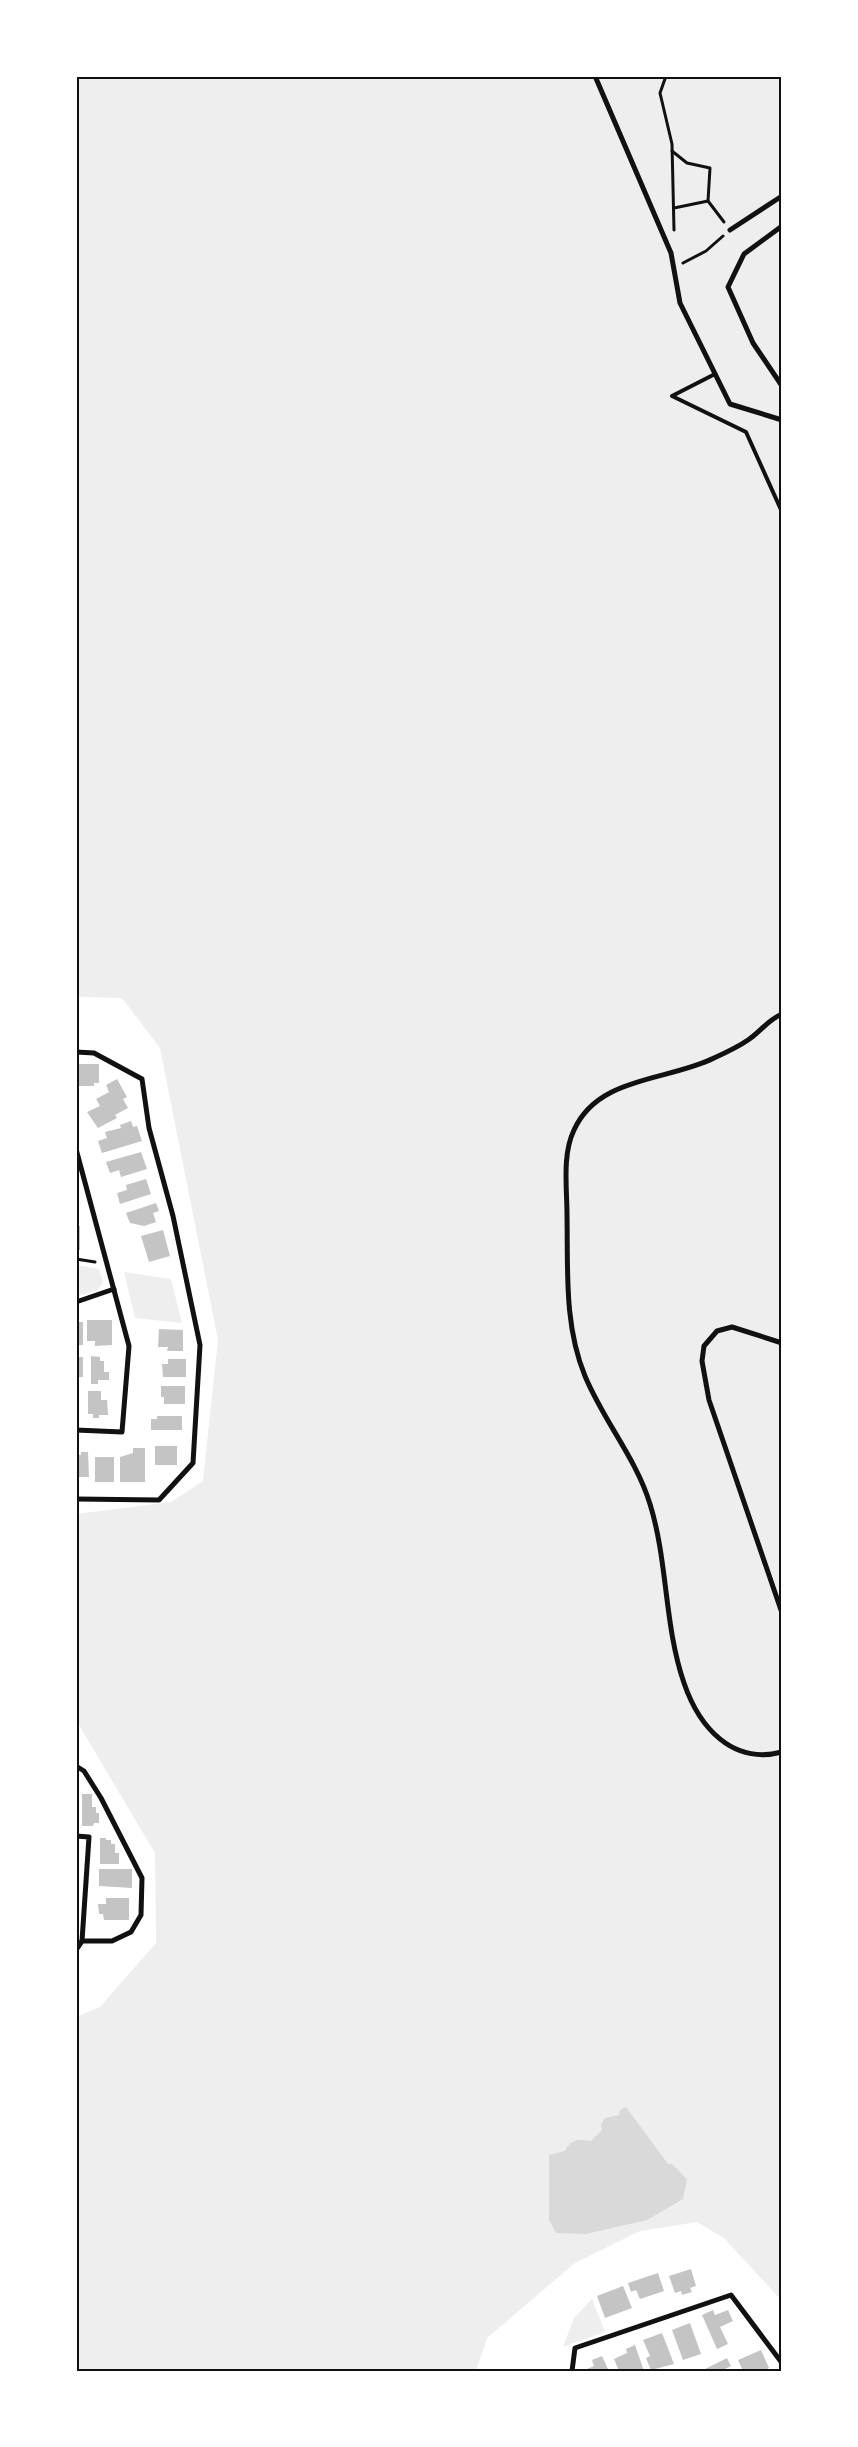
<svg xmlns="http://www.w3.org/2000/svg" width="858" height="2447" font-family="Poppins,sans-serif">
  <rect width="100%" height="100%" fill="#fff"/>
  <g fill="#eee">
    <polygon points="76,76 782,76 782,2301 724,2238 697,2222 640,2231 575,2263 487,2338 476,2371 76,2371 76,2017 100,2007 156,1943 155,1853 76,1720 76,1514 171,1502 203,1481 218,1340 160,1048 122,998 76,997"/>
    <polygon points="76,1265 99,1269 103,1282 97,1291 76,1296"/>
    <polygon points="124,1272 171,1279 182,1323 135,1318"/>
    <polygon points="592,2299 605,2332 563,2347 574,2318"/>
  </g>
  <path fill="#d9d9d9" d="M626,2107l42,57h4l15,15 -4,20 -36,21 -61,14 -30,-1 -7,-13v-65l16,-4c5,-12 15,-12 26,-10l11,-11 -1,-6 4,-6 14,-3 1,-5z"/>
  <g fill="#c4c4c4">
    <polygon points="76,1064 99,1064 99,1083 94,1083 94,1086 76,1086"/>
    <polygon points="117,1079 127,1097 123,1099 128,1108 115,1115 117,1118 98,1128 87,1112 100,1106 96,1099 109,1092 106,1085"/>
    <polygon points="131,1121 133,1127 137,1126 142,1141 102,1153 98,1141 107,1138 105,1132 121,1128 120,1125"/>
    <polygon points="141,1152 147,1169 121,1177 119,1170 110,1173 106,1162"/>
    <polygon points="146,1179 151,1194 120,1204 117,1193 127,1190 126,1185"/>
    <polygon points="156,1203 159,1211 153,1213 156,1222 144,1226 130,1223 126,1213"/>
    <rect x="76" y="1226" width="4" height="24"/>
    <polygon points="163,1230 170,1256 149,1262 141,1236"/>
    <polygon points="87,1320 112,1320 112,1345 95,1346 95,1341 87,1341"/>
    <rect x="76" y="1322" width="7" height="23"/>
    <polygon points="159,1329 183,1330 183,1351 167,1351 168,1347 158,1347"/>
    <polygon points="91,1356 100,1357 100,1361 104,1361 104,1372 109,1372 109,1380 98,1380 98,1384 91,1384"/>
    <rect x="76" y="1357" width="7" height="20"/>
    <polygon points="168,1359 186,1359 186,1377 163,1377 162,1364 168,1364"/>
    <polygon points="161,1386 185,1386 185,1404 164,1404 164,1397 161,1397"/>
    <polygon points="88,1391 101,1391 101,1400 107,1400 108,1415 99,1415 99,1418 93,1418 93,1414 88,1414"/>
    <polygon points="157,1416 182,1416 182,1430 151,1430 151,1419 157,1419"/>
    <rect x="155" y="1446" width="22" height="19"/>
    <polygon points="133,1448 145,1448 145,1482 120,1482 120,1457 133,1453"/>
    <polygon points="81,1452 88,1452 89,1477 76,1477 76,1455 81,1455"/>
    <rect x="95" y="1457" width="19" height="25"/>
    <polygon points="82,1794 92,1794 92,1807 96,1807 96,1813 99,1813 99,1823 94,1823 93,1826 82,1826"/>
    <polygon points="100,1838 106,1838 106,1840 111,1840 111,1844 115,1844 115,1853 119,1853 119,1864 100,1864"/>
    <polygon points="99,1869 132,1869 132,1888 99,1886"/>
    <polygon points="106,1898 129,1898 129,1920 104,1920 103,1914 99,1914 98,1904 106,1904"/>
    <polygon points="691,2269 696,2286 690,2288 692,2292 682,2295 681,2291 675,2293 669,2276"/>
    <polygon points="658,2273 664,2291 640,2299 636,2290 631,2292 628,2283"/>
    <polygon points="623,2286 632,2308 605,2318 597,2296"/>
    <polygon points="713,2310 715,2315 728,2310 733,2321 720,2327 728,2344 717,2349 702,2315"/>
    <polygon points="690,2323 701,2354 683,2360 672,2330"/>
    <polygon points="662,2333 674,2364 651,2370 646,2358 650,2356 643,2340"/>
    <polygon points="635,2345 644,2371 619,2371 614,2359 627,2353 626,2349"/>
    <polygon points="761,2350 769,2368 763,2371 743,2371 738,2360"/>
    <polygon points="602,2356 608,2369 588,2371 587,2369 594,2366 592,2360"/>
    <polygon points="727,2358 731,2366 725,2369 726,2371 701,2371"/>
  </g>
  <g fill="none" stroke-linecap="round" stroke-linejoin="round">
    <g stroke="#111" stroke-width="3">
      <polyline points="666,76 660,93 672,144 674,230"/>
      <polyline points="672,151 687,163 710,168 708,201"/>
      <polyline points="674,208 708,201 724,222"/>
      <polyline points="683,263 706,251 723,236"/>
      <polyline points="76,1259 95,1262"/>
    </g>
    <polyline stroke="#111" stroke-width="4" points="715,374 672,396 746,432 782,512"/>
    <g stroke="#111" stroke-width="5">
      <polyline points="595,76 671,253 680,303 730,404 782,420"/>
      <polyline points="782,226 744,254 728,287 753,343 782,386"/>
      <polyline points="730,230 782,196"/>
      <path d="M782,1014c-13,5 -22,18 -34,26 -10,7 -23,13 -34,18 -46,23 -116,18 -140,72 -12,25 -7,58 -7,85 1,55 -3,110 18,161 18,44 51,82 65,128 18,58 14,121 34,179 15,44 48,82 98,69"/>
      <polyline points="76,1052 94,1053 142,1079 149,1128 173,1216 200,1345 193,1463 159,1500 76,1499"/>
      <polyline points="76,1149 129,1346 122,1432 76,1430"/>
      <polyline points="76,1302 114,1289"/>
      <polyline points="782,1343 732,1327 717,1331 704,1346 702,1361 709,1400 782,1613"/>
      <polyline points="76,1766 84,1771 101,1798 142,1878 141,1915 131,1932 112,1941 82,1941"/>
      <polyline points="76,1836 89,1837 82,1941 76,1950"/>
      <polyline points="572,2371 575,2348 731,2295 782,2363"/>
    </g>
  </g>
  <rect width="858" height="2447" fill="none" stroke="#ffffff" stroke-width="155"/>
  <rect x="78" y="78" width="702" height="2292" fill="none" stroke="#111" stroke-width="2"/>
</svg>
